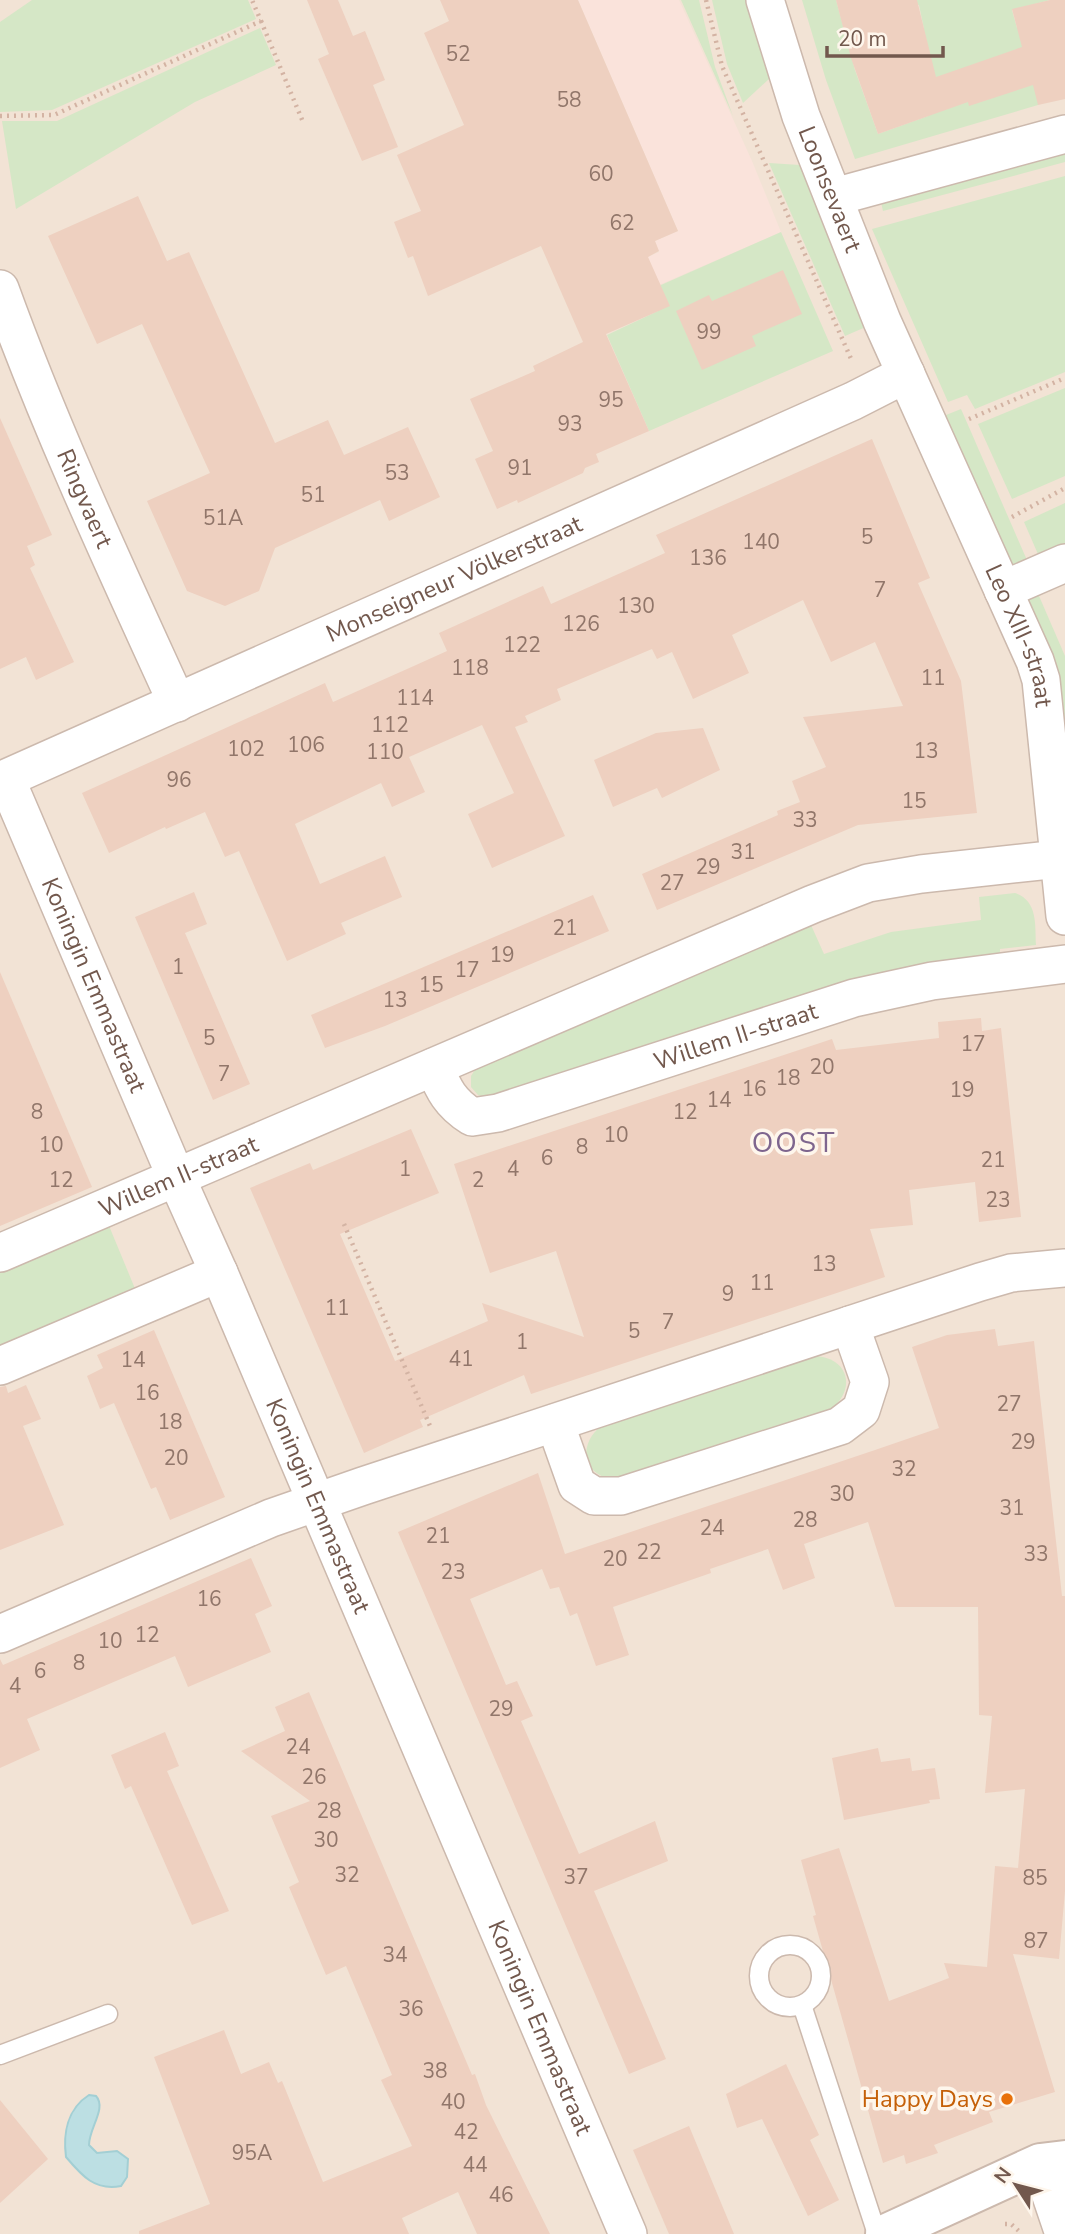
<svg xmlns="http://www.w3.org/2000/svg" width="1065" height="2234" font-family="'Nunito Sans',sans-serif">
  <rect width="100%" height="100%" fill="#fbf2e6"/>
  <rect fill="#f2e3d5" x="0" y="0" width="1065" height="2234"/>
  <polygon fill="#fae3db" points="578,0 679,0 752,161 781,232 597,312 595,280 659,252 655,241 678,231"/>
  <g fill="#d5e7c6">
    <polygon points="32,0 248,0 256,19 52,110 0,112 0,22"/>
    <polygon points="681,0 699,0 715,67 733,116"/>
    <polygon points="712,0 748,0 770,78 743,103 727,64"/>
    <polygon points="802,0 836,0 855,70 878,134 928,116 916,31 924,29 919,5 891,0 1050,0 1012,10 1017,28 1039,22 1038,105 855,159 826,80"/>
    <polygon points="260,28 276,65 195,102 16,209 2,121 57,121"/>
    <polygon points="1065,148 1065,162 883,211 880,198"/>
    <polygon points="769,163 800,165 868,326 845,336"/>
    <polygon points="1065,176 1065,372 975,409 967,395 948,402 872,229"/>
    <polygon points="781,232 833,351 649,431 607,335 658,311 661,285"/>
    <polygon points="1065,388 1065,476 1012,499 978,424"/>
    <polygon points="961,409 1030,567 1010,567 941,417"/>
    <polygon points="1065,503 1065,551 1041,561 1024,522"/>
    <polygon points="1036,589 1065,656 1065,761 1028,610 1028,599"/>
    <path d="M1015,893c23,8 20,32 21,52l-36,4v11l-511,138 -11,-3 -7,-8v-11l5,-8 335,-143 13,29 67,-22 90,-12 -2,-23z"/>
    <polygon points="107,1221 136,1291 0,1348 0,1268"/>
    <path d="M814,1356c35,1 43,34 16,54l-208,69c-36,3 -48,-31 -21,-53z"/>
  </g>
  <path fill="#bcdfe3" stroke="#a3cfd4" stroke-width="2" d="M89,2095l7,1c11,12 -7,32 -7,49l8,8 20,-2 11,8 -1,18 -6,9c-26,5 -39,-10 -55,-29 -3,-23 1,-48 23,-62z"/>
  <g fill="#eed0c0">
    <polygon points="307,0 338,0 353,36 365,31 385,80 373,85 398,147 362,161 318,59 329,54"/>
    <polygon points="440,0 578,0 678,231 655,241 659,251 648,257 670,306 606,334 649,431 596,454 599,462 585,468 583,473 518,503 517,500 497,509 475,459 493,451 470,399 535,371 533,366 583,342 541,246 428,296 413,256 408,258 394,222 421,211 397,155 464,125 424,33 449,21"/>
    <polygon points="836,0 917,0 936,77 1022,47 1012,9 1050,0 1065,0 1065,99 1038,105 1033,85 969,106 968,102 878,134 851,58"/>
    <polygon points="138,196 167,261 189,252 275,443 328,420 344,455 408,427 440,497 389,521 380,500 275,548 259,591 225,606 187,591 147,501 210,473 142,324 97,344 48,236"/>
    <polygon points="783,270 802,314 752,336 756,346 702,370 676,311 709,295 712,301"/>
    <polygon points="0,418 52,535 27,546 35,565 30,568 74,662 36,680 26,657 0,669"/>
    <polygon points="872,439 930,578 918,583 961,681 977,813 858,825 657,910 642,874 778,815 777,811 800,802 792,781 826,767 803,717 903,706 875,642 831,662 803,600 732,635 749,673 693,699 672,652 657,659 652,649 557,689 561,700 525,716 528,722 515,727 565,836 549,843 492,868 468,814 514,793 482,725 409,757 425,792 392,807 381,783 295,824 320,884 385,856 402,897 341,923 346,934 287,961 239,851 225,857 205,812 166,829 165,827 109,853 82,793 325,683 333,702 416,665 447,651 439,633 543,586 551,604 634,567 665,553 656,535"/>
    <polygon points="703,728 720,770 662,798 657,788 613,807 594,760 656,733"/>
    <polygon points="194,892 207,924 185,933 250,1084 213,1100 135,917"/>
    <polygon points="593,895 609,931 385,1026 325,1048 311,1015"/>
    <polygon points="0,972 92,1187 0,1226"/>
    <polygon points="981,1018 982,1031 1001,1028 1021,1217 979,1222 975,1182 909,1190 913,1225 870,1229 885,1277 531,1394 524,1375 420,1420 423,1427 364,1453 250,1188 310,1163 313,1170 411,1129 439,1193 340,1234 395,1361 488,1321 482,1303 584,1337 556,1251 490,1273 454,1164 832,1039 836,1050 939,1038 938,1022"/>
    <polygon points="995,1329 998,1346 1034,1341 1062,1596 1065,1596 1065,1891 1059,1959 1013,1954 1055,2092 989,2112 993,2122 934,2145 938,2153 906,2164 904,2155 883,2163 813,1916 816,1915 801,1860 839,1848 889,2001 949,1978 944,1963 987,1967 995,1866 1018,1868 1025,1789 985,1793 992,1716 979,1715 978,1607 895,1607 868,1522 804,1544 815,1578 783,1590 768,1549 710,1569 711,1573 613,1607 629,1655 596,1666 577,1613 570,1616 559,1587 550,1589 542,1569 470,1599 506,1685 517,1681 533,1716 521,1721 579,1854 655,1821 668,1861 594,1891 666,2059 629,2074 398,1532 538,1473 565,1554 875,1450 939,1428 912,1347 947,1335"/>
    <polygon points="154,1330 225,1497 170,1520 156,1487 151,1489 114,1403 100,1409 87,1376 103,1368 97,1355"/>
    <polygon points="26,1385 41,1419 23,1426 64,1525 0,1550 0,1387 6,1386 8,1393"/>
    <polygon points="251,1558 272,1606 255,1614 271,1652 188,1687 175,1656 116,1681 27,1719 40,1750 0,1768 0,1659 3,1665"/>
    <polygon points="309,1692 472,2075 475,2074 486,2105 550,2234 477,2234 458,2192 402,2218 409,2234 139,2234 139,2231 210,2204 154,2057 224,2030 241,2074 269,2062 278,2083 282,2081 323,2182 412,2146 381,2080 392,2075 346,1966 326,1975 289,1887 299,1882 271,1816 310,1801 241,1751 285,1731 275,1707"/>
    <polygon points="165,1732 179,1766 167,1771 229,1911 192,1925 131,1786 125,1789 111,1755"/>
    <polygon points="878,1748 881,1762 910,1758 912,1771 935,1768 940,1799 929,1800 930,1803 844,1820 832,1758"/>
    <polygon points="786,2064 819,2135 810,2140 839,2200 808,2216 762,2119 737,2128 726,2094"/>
    <polygon points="0,2100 48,2159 0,2203"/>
    <polygon points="689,2126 734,2234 669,2234 633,2150"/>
  </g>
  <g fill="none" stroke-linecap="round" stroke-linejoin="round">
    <g stroke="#ccb9ad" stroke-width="21">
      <g id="service">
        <circle cx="790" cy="1976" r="31"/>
        <polyline points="802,2005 877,2234"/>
        <polyline points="0,2055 108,2014"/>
      </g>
    </g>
    <g stroke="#ccb9ad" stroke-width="40">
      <g id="minor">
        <path id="s1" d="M765,0l36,116 81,205 153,340 6,19 24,236"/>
        <polyline points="834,197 1065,134"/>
        <path id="s2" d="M0,289c51,141 115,278 177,414"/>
        <polyline points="1003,590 1065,563"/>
        <path id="s3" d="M6,779l170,398 43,96 409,961"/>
        <path id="s4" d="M0,781l853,-380 53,-27"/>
        <path id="s5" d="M434,1067c10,23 16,36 38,50l26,-4 356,-115 78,-17 133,-17"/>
        <path id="s6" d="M0,1253l813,-349 55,-21 53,-9 138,-15"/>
        <polyline points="0,1366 219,1273"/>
        <polyline points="555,1423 577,1485 594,1496 621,1496 840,1426 861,1410 870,1382 850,1325"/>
        <polyline points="0,1634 271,1518 363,1486 980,1282 1011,1273 1065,1268"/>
        <polyline points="1040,2163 1064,2234"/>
      </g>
    </g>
    <g stroke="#ccb9ad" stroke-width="42">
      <polyline id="tertiary" points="885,2234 1040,2163 1065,2160"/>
    </g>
    <g stroke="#d3b3a3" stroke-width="4.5" stroke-dasharray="2 5" stroke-linecap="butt">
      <polyline points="706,0 722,66 852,361"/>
      <polyline points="261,21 303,122"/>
      <polyline points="0,116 54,115 261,21 252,0"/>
      <polyline points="969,419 1065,378"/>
      <polyline points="1012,517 1065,488"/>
      <polyline points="344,1224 430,1426"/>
      <polyline points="1005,2224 1011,2224 1021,2233"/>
    </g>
    <use href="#service" stroke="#fff" stroke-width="18"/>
    <use href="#minor" stroke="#fff" stroke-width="37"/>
    <use href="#tertiary" stroke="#fff" stroke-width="38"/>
  </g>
  <circle fill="#e8710a" stroke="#fef6ec" stroke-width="2.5" cx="1007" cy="2099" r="7"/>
  <g text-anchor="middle" stroke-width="7" stroke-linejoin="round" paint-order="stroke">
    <g font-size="21" fill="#91766a">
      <text x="458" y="61">52</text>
      <text x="569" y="107">58</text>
      <text x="601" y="181">60</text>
      <text x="622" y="230">62</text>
      <text x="709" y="339">99</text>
      <text x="611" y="407">95</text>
      <text x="570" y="431">93</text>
      <text x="520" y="475">91</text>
      <text x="397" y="480">53</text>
      <text x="313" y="502">51</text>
      <text x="223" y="525">51A</text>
      <text x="867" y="544">5</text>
      <text x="761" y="549">140</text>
      <text x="708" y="565">136</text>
      <text x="880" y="597">7</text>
      <text x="636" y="613">130</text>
      <text x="581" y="631">126</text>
      <text x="522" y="652">122</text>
      <text x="470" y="675">118</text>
      <text x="933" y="685">11</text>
      <text x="415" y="705">114</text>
      <text x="390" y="732">112</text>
      <text x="306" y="752">106</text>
      <text x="246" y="756">102</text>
      <text x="926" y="758">13</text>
      <text x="385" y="759">110</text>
      <text x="179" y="787">96</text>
      <text x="914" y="808">15</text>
      <text x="805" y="827">33</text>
      <text x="743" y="859">31</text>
      <text x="708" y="874">29</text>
      <text x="672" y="890">27</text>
      <text x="565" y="935">21</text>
      <text x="502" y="962">19</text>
      <text x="178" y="974">1</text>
      <text x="467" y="977">17</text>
      <text x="431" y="992">15</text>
      <text x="395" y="1007">13</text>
      <text x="209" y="1045">5</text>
      <text x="973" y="1051">17</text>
      <text x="822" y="1074">20</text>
      <text x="224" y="1081">7</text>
      <text x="788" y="1085">18</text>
      <text x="754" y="1096">16</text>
      <text x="962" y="1097">19</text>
      <text x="719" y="1107">14</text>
      <text x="37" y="1119">8</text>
      <text x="685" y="1119">12</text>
      <text x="616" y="1142">10</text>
      <text x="51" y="1152">10</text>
      <text x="582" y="1154">8</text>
      <text x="547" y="1165">6</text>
      <text x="993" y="1167">21</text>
      <text x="405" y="1176">1</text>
      <text x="513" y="1176">4</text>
      <text x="61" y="1187">12</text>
      <text x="478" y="1187">2</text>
      <text x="998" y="1207">23</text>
      <text x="824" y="1271">13</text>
      <text x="762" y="1290">11</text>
      <text x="728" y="1301">9</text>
      <text x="337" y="1315">11</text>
      <text x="668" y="1329">7</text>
      <text x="634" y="1338">5</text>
      <text x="522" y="1349">1</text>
      <text x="461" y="1366">41</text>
      <text x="133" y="1367">14</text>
      <text x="147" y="1400">16</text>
      <text x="1009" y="1411">27</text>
      <text x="170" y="1429">18</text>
      <text x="1023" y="1449">29</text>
      <text x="176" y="1465">20</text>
      <text x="904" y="1476">32</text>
      <text x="842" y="1501">30</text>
      <text x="1012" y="1515">31</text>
      <text x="805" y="1527">28</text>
      <text x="712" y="1535">24</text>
      <text x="438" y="1543">21</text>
      <text x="649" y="1559">22</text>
      <text x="1036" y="1561">33</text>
      <text x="615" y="1566">20</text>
      <text x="453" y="1579">23</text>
      <text x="209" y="1606">16</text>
      <text x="147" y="1642">12</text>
      <text x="110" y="1648">10</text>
      <text x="79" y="1670">8</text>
      <text x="40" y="1678">6</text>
      <text x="15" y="1693">4</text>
      <text x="501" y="1716">29</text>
      <text x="298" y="1754">24</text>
      <text x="314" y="1784">26</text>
      <text x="329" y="1818">28</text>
      <text x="326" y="1847">30</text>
      <text x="347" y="1882">32</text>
      <text x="576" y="1884">37</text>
      <text x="1035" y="1885">85</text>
      <text x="1036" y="1948">87</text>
      <text x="395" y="1962">34</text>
      <text x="411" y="2016">36</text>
      <text x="435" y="2078">38</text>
      <text x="453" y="2109">40</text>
      <text x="466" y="2139">42</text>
      <text x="252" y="2160">95A</text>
      <text x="475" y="2172">44</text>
      <text x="501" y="2202">46</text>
    </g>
    <g font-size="24" fill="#72584d" stroke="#fef6ec">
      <text dy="8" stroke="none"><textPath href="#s1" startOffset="200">Loonsevaert</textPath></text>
      <text dy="8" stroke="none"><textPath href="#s2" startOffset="226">Ringvaert</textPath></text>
      <text dy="8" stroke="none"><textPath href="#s4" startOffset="497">Monseigneur Völkerstraat</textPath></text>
      <text dy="8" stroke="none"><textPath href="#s1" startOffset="686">Leo XIII-straat</textPath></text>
      <text dy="8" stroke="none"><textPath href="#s3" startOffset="224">Koningin Emmastraat</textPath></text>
      <text dy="8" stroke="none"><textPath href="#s5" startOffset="340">Willem II-straat</textPath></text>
      <text dy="8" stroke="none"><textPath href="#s6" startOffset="194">Willem II-straat</textPath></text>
      <text dy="8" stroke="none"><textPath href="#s3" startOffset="791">Koningin Emmastraat</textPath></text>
      <text dy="8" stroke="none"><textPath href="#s3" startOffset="1358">Koningin Emmastraat</textPath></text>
    </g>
    <g font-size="24" fill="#c56008" stroke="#fef6ec" text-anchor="end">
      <text x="993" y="2107">Happy Days</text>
    </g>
    <g font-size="28" letter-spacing="2" fill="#7e658e" stroke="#fef6ec">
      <text x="794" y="1152">OOST</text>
    </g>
  </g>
  <g transform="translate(1016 2185) rotate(306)" stroke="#fef6ec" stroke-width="5" paint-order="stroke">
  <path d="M0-5L12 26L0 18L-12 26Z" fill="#72584d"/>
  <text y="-10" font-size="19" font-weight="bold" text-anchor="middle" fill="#72584d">N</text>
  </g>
  <path d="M827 46v10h116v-10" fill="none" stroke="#72584d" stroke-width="3.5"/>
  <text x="838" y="46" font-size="21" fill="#72584d" stroke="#fef6ec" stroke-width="5" paint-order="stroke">20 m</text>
</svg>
